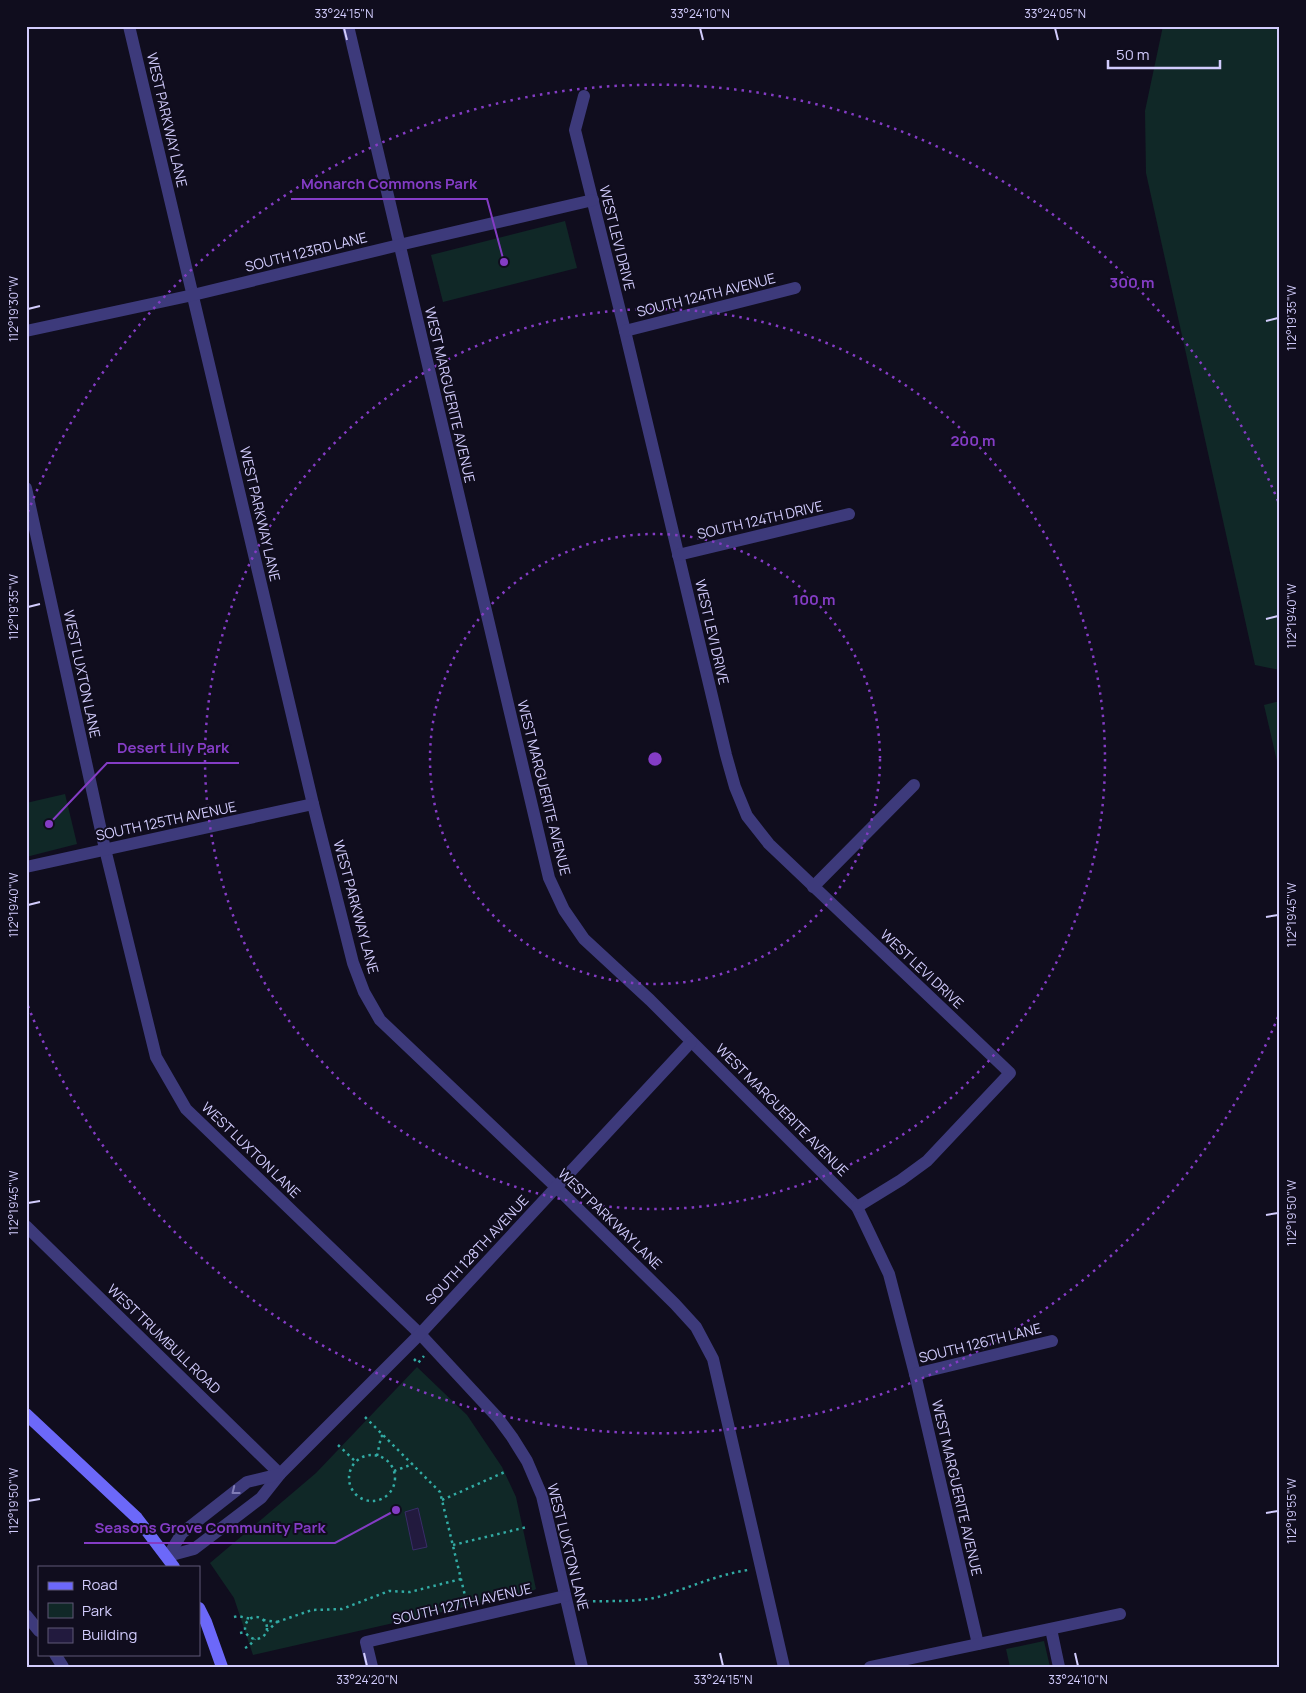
<svg xmlns="http://www.w3.org/2000/svg" width="1306" height="1693" font-family="Manrope,sans-serif">
  <rect width="100%" height="100%" fill="#100d1e"/>
  <g fill="#102827">
    <polygon points="1163,26 1280,26 1280,670 1255,665 1146,173 1145,111"/>
    <polygon points="565,221 577,268 443,302 431,255"/>
    <polygon points="1280,701 1280,774 1264,705"/>
    <polygon points="65,794 77,844 26,857 26,803"/>
    <polygon points="417,1367 467,1415 502,1467 516,1497 536,1589 530,1592 253,1655 234,1598 210,1563 316,1473"/>
    <polygon points="1044,1641 1050,1667 1010,1667 1006,1649"/>
  </g>
  <polygon fill="#221a3e" stroke="#392d69" points="418,1508 427,1547 413,1550 405,1512"/>
  <g fill="none" stroke-linecap="round" stroke-linejoin="round">
    <g stroke="#32aba4" stroke-width="2.5" stroke-dasharray="2.5 4" stroke-linecap="butt">
      <polyline points="414,1359 418,1363 424,1356"/>
      <polyline points="365,1417 440,1492 467,1604"/>
      <polyline points="338,1445 356,1462"/>
      <circle cx="372" cy="1478" r="23"/>
      <polyline points="377,1456 381,1437 383,1435"/>
      <polyline points="394,1471 413,1464"/>
      <polyline points="442,1500 507,1471"/>
      <polyline points="453,1545 527,1527"/>
      <path d="M580,1602c26,-2 53,1 78,-5 31,-9 58,-22 90,-27"/>
      <polyline points="234,1617 238,1616 251,1619"/>
      <circle cx="256" cy="1628" r="11"/>
      <polyline points="263,1620 277,1622 267,1631"/>
      <polyline points="277,1622 312,1610 342,1609 389,1591 410,1592 461,1579"/>
      <polyline points="240,1633 246,1632"/>
      <polyline points="245,1648 249,1646 255,1639"/>
    </g>
    <g stroke="#3d3a7b" stroke-width="12">
      <polyline points="129,26 313,804 353,963 364,992 380,1020 557,1188 675,1304 696,1327 713,1359 784,1667"/>
      <polyline points="348,26 549,878 564,910 584,939 650,1000 857,1207 889,1274 915,1374 978,1644"/>
      <polyline points="584,96 575,130 625,331 726,755 735,787 747,816 769,844 1010,1073 927,1161 901,1180 857,1207"/>
      <polyline points="26,331 193,295 399,245 593,200"/>
      <polyline points="625,331 795,288"/>
      <polyline points="26,488 105,849 156,1057 186,1109 420,1334 498,1418 512,1437 527,1461 542,1496 582,1667"/>
      <polyline points="678,555 849,514"/>
      <polyline points="26,867 313,804"/>
      <polyline points="813,887 914,785"/>
      <polyline points="26,1226 280,1474"/>
      <polyline points="915,1374 1052,1341"/>
      <polyline points="168,1556 194,1549 261,1498 280,1474 420,1334 691,1042"/>
      <polyline points="168,1556 182,1533 247,1482 280,1474"/>
      <polyline points="26,1615 39,1631"/>
      <polyline points="1051,1629 1059,1667"/>
      <polyline points="55,1654 63,1667"/>
      <polyline points="372,1667 366,1642 565,1596"/>
      <polyline points="870,1667 1120,1614"/>
    </g>
    <g stroke="#6c68f9" stroke-width="12">
      <polyline points="26,1414 137,1518 174,1567"/>
      <polyline points="199,1608 206,1622 222,1667"/>
    </g>
  </g>
  <defs><path id="oneway-chevron" d="M-2-3.5L2.5 0L-2 3.5" fill="none" stroke-width="1.6" stroke-linecap="round" stroke-linejoin="round" transform="scale(1.25)"/></defs>
  <use stroke="#807cb6" href="#oneway-chevron" transform="translate(235 1491) rotate(142)"/>
  <path fill="none" stroke="#d2ccfd" stroke-width="2" d="M344,28l3,12M700,28l3,12M1055,28l3,12M28,309l12,-3M1266,321l12,-3M28,607l12,-3M1266,619l12,-3M28,905l12,-3M1266,917l12,-2M28,1203l12,-2M1266,1215l12,-2M28,1501l12,-2M1266,1513l12,-2M364,1653l3,13M720,1653l3,13M1075,1653l3,13"/>
  <g fill="none" stroke="#843cc5" stroke-width="2.5" stroke-dasharray="2.5 5">
    <circle cx="655" cy="759" r="225"/>
    <circle cx="655" cy="759" r="450"/>
    <path d="M1278 1017A674 674 0 0 1 28 1006M28 512A674 674 0 0 1 1278 501"/>
  </g>
  <g text-anchor="middle" stroke-width="4" stroke-linejoin="round" paint-order="stroke">
    <g font-size="14" fill="#d2ccfd" stroke="#100d1e">
      <text transform="translate(167 120) rotate(77)" y="5">WEST PARKWAY LANE</text>
      <text transform="translate(617 238) rotate(76)" y="5">WEST LEVI DRIVE</text>
      <text transform="translate(306 252) rotate(-14)" y="5">SOUTH 123RD LANE</text>
      <text transform="translate(706 295) rotate(-14)" y="5">SOUTH 124TH AVENUE</text>
      <text transform="translate(450 395) rotate(77)" y="5">WEST MARGUERITE AVENUE</text>
      <text transform="translate(260 514) rotate(77)" y="5">WEST PARKWAY LANE</text>
      <text transform="translate(760 520) rotate(-13)" y="5">SOUTH 124TH DRIVE</text>
      <text transform="translate(712 632) rotate(77)" y="5">WEST LEVI DRIVE</text>
      <text transform="translate(82 674) rotate(78)" y="5">WEST LUXTON LANE</text>
      <text transform="translate(544 788) rotate(76)" y="5">WEST MARGUERITE AVENUE</text>
      <text transform="translate(166 821) rotate(-12)" y="5">SOUTH 125TH AVENUE</text>
      <text transform="translate(356 907) rotate(75)" y="5">WEST PARKWAY LANE</text>
      <text transform="translate(922 969) rotate(43)" y="5">WEST LEVI DRIVE</text>
      <text transform="translate(782 1110) rotate(45)" y="5">WEST MARGUERITE AVENUE</text>
      <text transform="translate(251 1150) rotate(44)" y="5">WEST LUXTON LANE</text>
      <text transform="translate(610 1219) rotate(44)" y="5">WEST PARKWAY LANE</text>
      <text transform="translate(477 1250) rotate(-47)" y="5">SOUTH 128TH AVENUE</text>
      <text transform="translate(164 1339) rotate(44)" y="5">WEST TRUMBULL ROAD</text>
      <text transform="translate(980 1343) rotate(-14)" y="5">SOUTH 126TH LANE</text>
      <text transform="translate(957 1488) rotate(77)" y="5">WEST MARGUERITE AVENUE</text>
      <text transform="translate(568 1547) rotate(76)" y="5">WEST LUXTON LANE</text>
      <text transform="translate(462 1604) rotate(-13)" y="5">SOUTH 127TH AVENUE</text>
    </g>
  </g>
  <circle cx="655" cy="759" r="8" fill="#843cc5" stroke="#100d1e" stroke-width="2.5"/>
  <g font-size="15" text-anchor="middle" font-weight="bold" fill="#843cc5" stroke="#100d1e" stroke-width="4" stroke-linejoin="round" paint-order="stroke">
    <text x="1132" y="288">300 m</text>
    <text x="973" y="446">200 m</text>
    <text x="814" y="605">100 m</text>
  </g>
  <path fill="none" stroke="#843cc5" stroke-width="2" d="M504 262L487 199H291M49 824L107 763H239M396 1510L335 1543H84"/>
  <g fill="#843cc5" stroke="#100d1e" stroke-width="2">
    <circle cx="504" cy="262" r="5"/>
    <circle cx="49" cy="824" r="5"/>
    <circle cx="396" cy="1510" r="5"/>
  </g>
  <g font-size="15" text-anchor="middle" font-weight="bold" fill="#843cc5" stroke="#100d1e" stroke-width="4" stroke-linejoin="round" paint-order="stroke">
    <text x="389" y="189">Monarch Commons Park</text>
    <text x="173" y="753">Desert Lily Park</text>
    <text x="210" y="1533">Seasons Grove Community Park</text>
  </g>
  <rect width="1306" height="1693" fill="none" stroke="#100d1e" stroke-width="55"/>
  <rect x="38" y="1566" width="162" height="90" fill="#100d1e" stroke="#5e5977"/>
  <rect x="48" y="1582" width="25" height="8" fill="#6c68f9" stroke="#5e5977"/>
  <text x="82" y="1590" font-size="15" fill="#d2ccfd">Road</text>
  <rect x="48" y="1603" width="25" height="15" fill="#102827" stroke="#5e5977"/>
  <text x="82" y="1616" font-size="15" fill="#d2ccfd">Park</text>
  <rect x="48" y="1628" width="25" height="15" fill="#221a3e" stroke="#5e5977"/>
  <text x="82" y="1640" font-size="15" fill="#d2ccfd">Building</text>
  <path d="M1108 60v8h112v-8" fill="none" stroke="#d2ccfd" stroke-width="2.5"/>
  <text x="1116" y="60" font-size="15" fill="#d2ccfd" stroke="#100d1e" stroke-width="4" paint-order="stroke">50 m</text>
  <rect x="28" y="28" width="1250" height="1638" fill="none" stroke="#d2ccfd" stroke-width="2"/>
  <g font-size="12" text-anchor="middle" fill="#d2ccfd">
    <text x="344" y="18">33°24'15"N</text>
    <text x="700" y="18">33°24'10"N</text>
    <text x="1055" y="18">33°24'05"N</text>
    <text transform="translate(14 309) rotate(-90)" y="4">112°19'30"W</text>
    <text transform="translate(1292 318) rotate(-90)" y="4">112°19'35"W</text>
    <text transform="translate(14 607) rotate(-90)" y="4">112°19'35"W</text>
    <text transform="translate(1292 616) rotate(-90)" y="4">112°19'40"W</text>
    <text transform="translate(14 905) rotate(-90)" y="4">112°19'40"W</text>
    <text transform="translate(1292 915) rotate(-90)" y="4">112°19'45"W</text>
    <text transform="translate(14 1203) rotate(-90)" y="4">112°19'45"W</text>
    <text transform="translate(1292 1213) rotate(-90)" y="4">112°19'50"W</text>
    <text transform="translate(14 1501) rotate(-90)" y="4">112°19'50"W</text>
    <text transform="translate(1292 1511) rotate(-90)" y="4">112°19'55"W</text>
    <text x="367" y="1684">33°24'20"N</text>
    <text x="723" y="1684">33°24'15"N</text>
    <text x="1078" y="1684">33°24'10"N</text>
  </g>
</svg>
